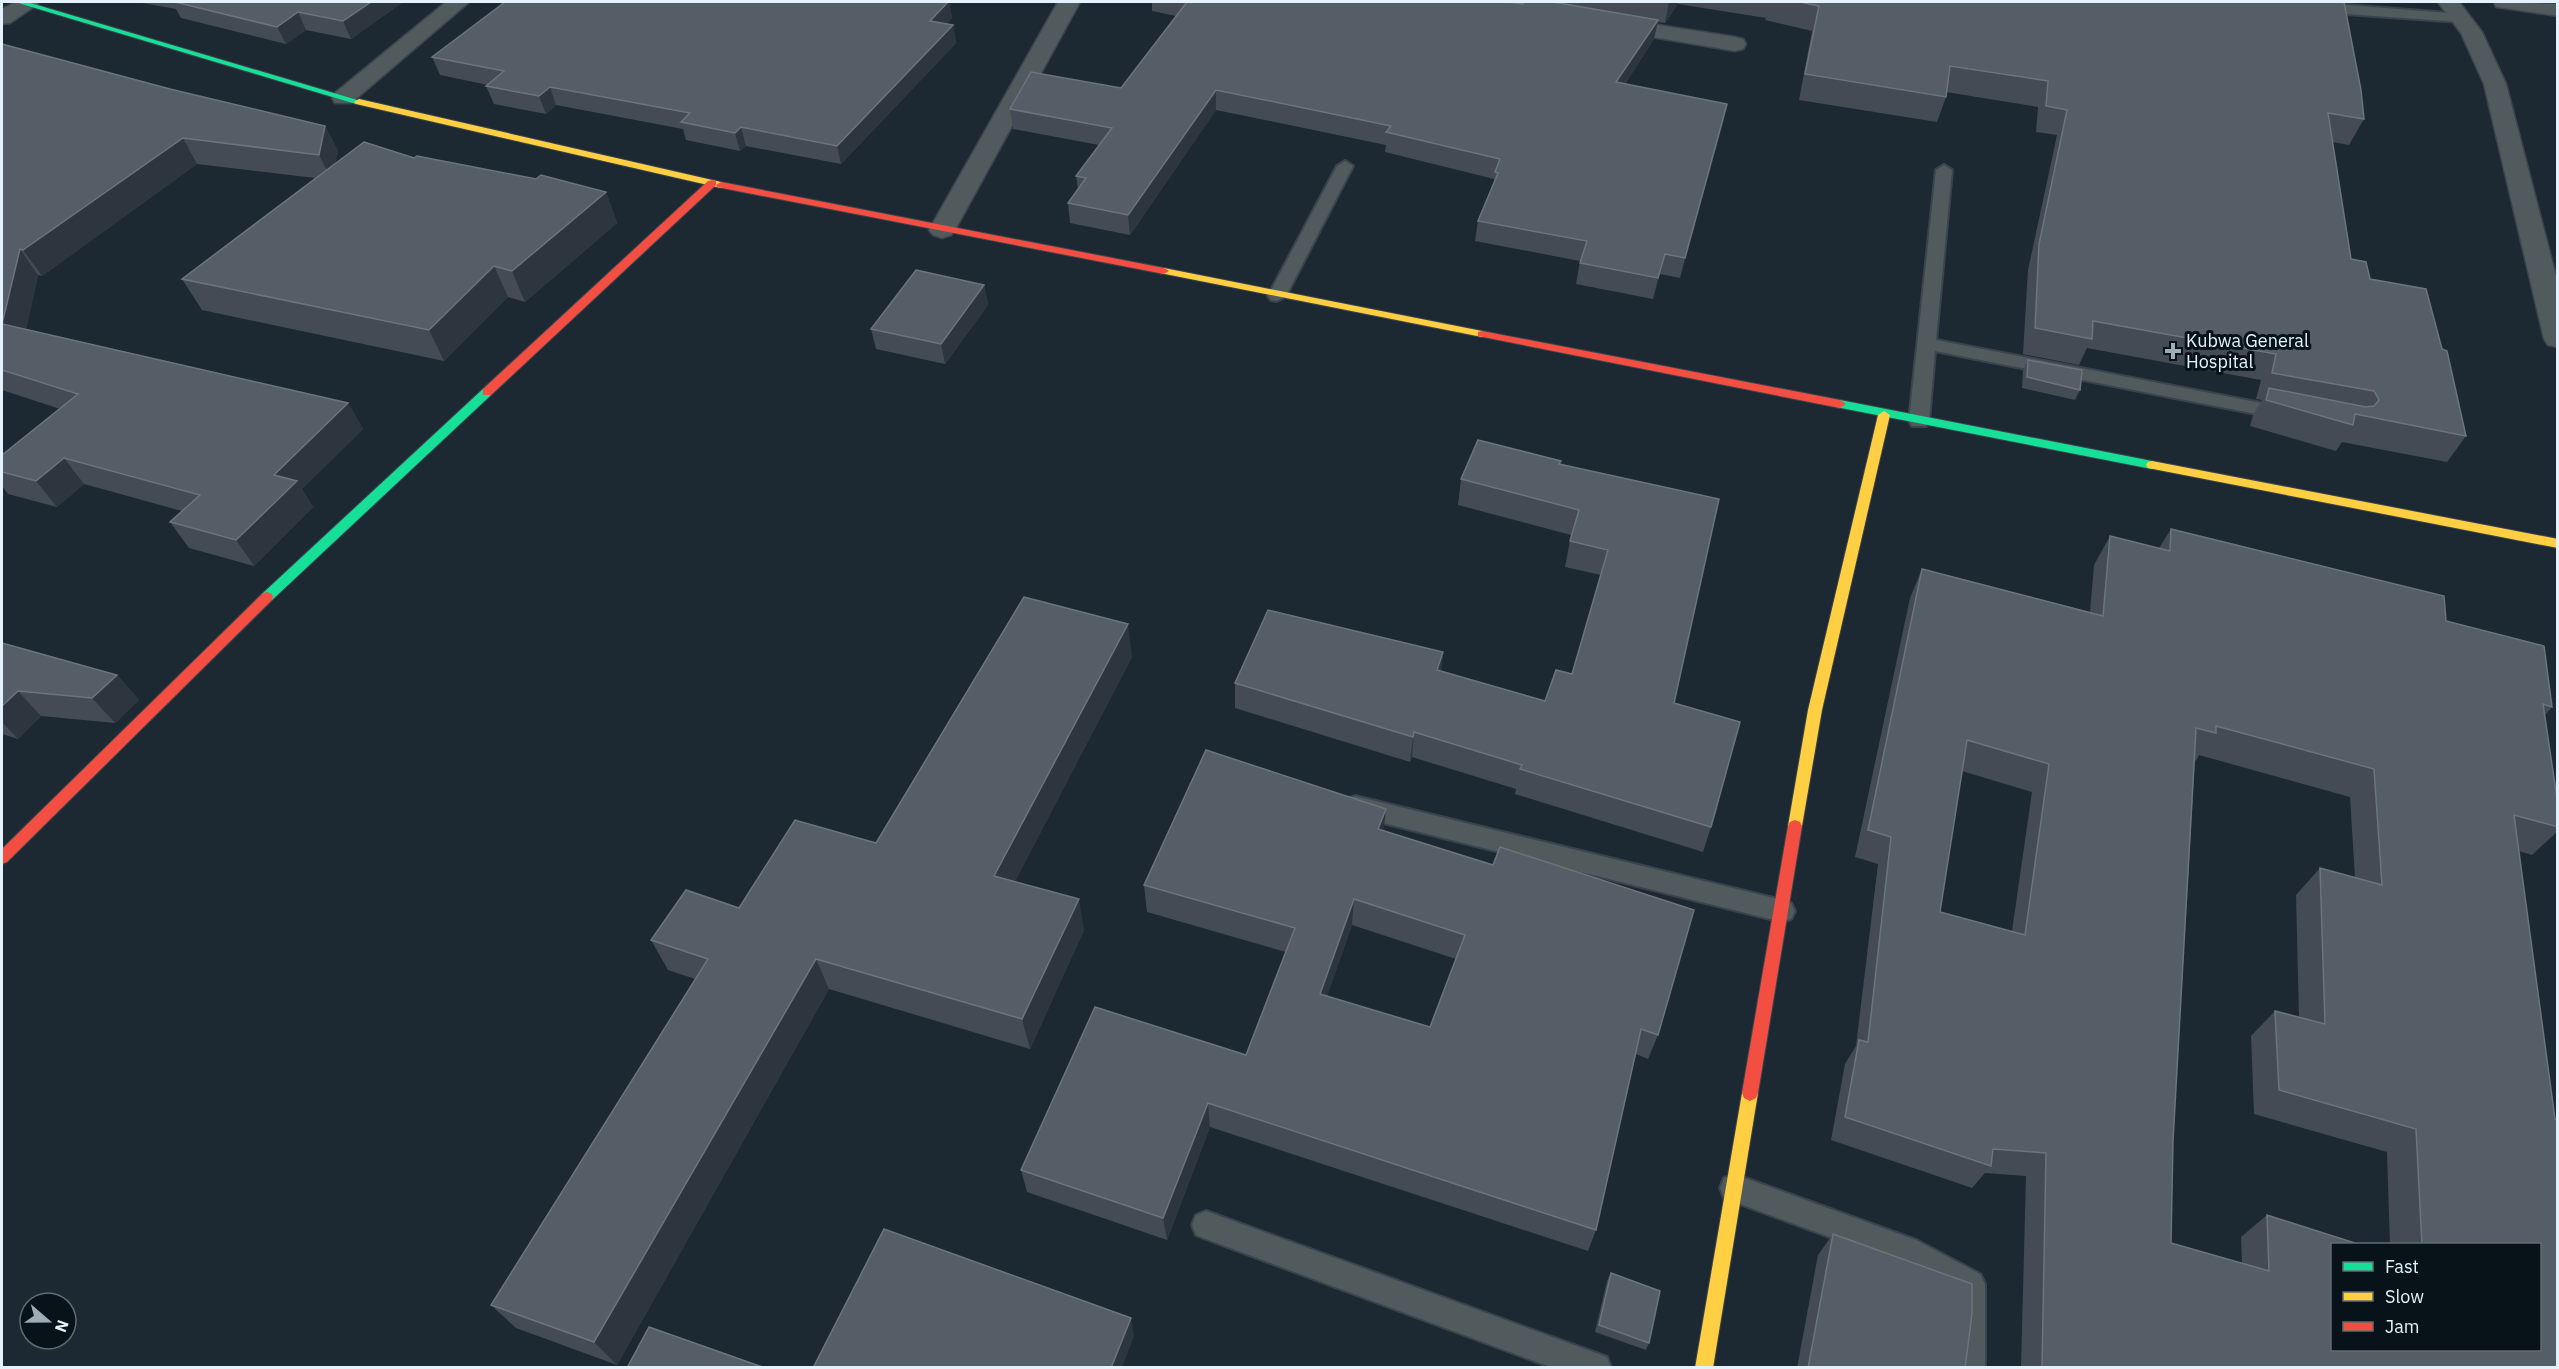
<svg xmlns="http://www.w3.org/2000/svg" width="2559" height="1369" font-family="'IBM Plex Sans',sans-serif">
  <rect width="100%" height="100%" fill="#1d2932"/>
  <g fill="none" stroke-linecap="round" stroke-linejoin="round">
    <g stroke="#3b444d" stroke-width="4">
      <g id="lane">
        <polygon points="2274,2 2309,2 2461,14 2468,18 2461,22 2332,13 2281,6"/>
        <polygon points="1345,161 1353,166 1286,296 1277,301 1271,300 1268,296 1337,166"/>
        <polygon points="1944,165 1952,170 1936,340 2287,408 2294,410 2297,414 2294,418 2287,420 1935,351 1929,421 1926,426 1912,426 1909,421 1936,170"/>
        <polygon points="1355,796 1782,900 1791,903 1795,911 1791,919 1782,922 1355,816 1347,813 1343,806 1347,799"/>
        <polygon points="1734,1174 1916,1240 1980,1274 1985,1284 1985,1368 1955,1368 1955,1292 1908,1266 1724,1198 1720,1188 1724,1178"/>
        <polygon points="1206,1211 1596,1353 1607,1357 1611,1368 1553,1368 1206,1239 1196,1235 1192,1225 1196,1215"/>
      </g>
    </g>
    <g stroke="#3b444d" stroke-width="3">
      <g id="street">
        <polygon points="16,2 36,2 38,4 10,23 2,24 2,9"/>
        <polygon points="446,2 469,2 351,103 335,103 332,98 335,93"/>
        <polygon points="1058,2 1080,2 955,230 951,235 942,238 933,235 929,230"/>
        <polygon points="2438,2 2459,2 2482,32 2506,84 2558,284 2558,347 2548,345 2544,339 2484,84 2461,33"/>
        <polygon points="2494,2 2558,4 2558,16 2504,8 2496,7"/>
        <polygon points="1613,18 1735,37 1743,39 1746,44 1743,49 1735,51 1605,29 1602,24 1605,19"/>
      </g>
    </g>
    <g stroke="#3b444d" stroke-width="2">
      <g id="fast">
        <polygon points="15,2 27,2 364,102 356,104"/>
        <polygon points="487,388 491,389 491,395 272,600 262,600 261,597 262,594 483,389"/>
        <polygon points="1840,400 2152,461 2158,465 2152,469 1836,407 1834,404 1836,401"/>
      </g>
    </g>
    <g stroke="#3b444d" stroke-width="2">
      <g id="slow">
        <polygon points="359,99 721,182 726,185 721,188 356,104 354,102"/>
        <polygon points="1164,268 1482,331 1488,334 1482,337 1160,273 1159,271"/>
        <polygon points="1884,411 1890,415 1822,710 1802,826 1800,830 1795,832 1790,830 1788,826 1808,710 1878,415"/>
        <polygon points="2152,461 2558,539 2558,548 2148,468 2146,465 2148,462"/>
        <polygon points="1750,1085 1756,1088 1758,1093 1713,1368 1695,1368 1742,1093 1744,1088"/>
      </g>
    </g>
    <g stroke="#3b444d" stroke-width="2">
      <g id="jam">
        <polygon points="712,180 716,181 716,185 491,395 483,395 483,389 708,181"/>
        <polygon points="721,182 1164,268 1169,271 1164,274 717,187 716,185"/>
        <polygon points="1482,331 1840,400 1846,404 1840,408 1478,336 1478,332"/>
        <polygon points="267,592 272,594 273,597 272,600 7,862 2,864 2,849 262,594"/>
        <polygon points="1795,820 1800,822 1802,826 1758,1093 1756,1098 1750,1101 1744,1098 1742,1093 1788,826 1790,822"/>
      </g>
    </g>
    <use href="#lane" fill="#515b5e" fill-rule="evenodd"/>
    <use href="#street" fill="#515b5e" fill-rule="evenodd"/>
    <use href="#fast" fill="#16e098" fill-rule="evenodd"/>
    <use href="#slow" fill="#ffcf43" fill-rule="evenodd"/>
    <use href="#jam" fill="#f24e42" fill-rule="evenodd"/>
  </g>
  <g fill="#444b54" fill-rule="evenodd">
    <polygon points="137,2 403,2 351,39 306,30 286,44 181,18 176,9"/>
    <polygon points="505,2 949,2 952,18 946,24 953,25 956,43 841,164 746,146 740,151 686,140 683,129 556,105 546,114 494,104 486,86 488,85 440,75 432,57"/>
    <polygon points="1152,2 1508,2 1523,4 1524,2 2344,2 2364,119 2349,145 2333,142 2351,259 2370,279 2442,349 2466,436 2447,462 2342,442 2336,451 2250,426 2253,415 2262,400 2256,399 2261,380 2087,348 2079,365 2023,354 2028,270 2057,135 2036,132 2038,107 1946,92 1946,97 1937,122 1799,100 1812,31 1765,20 1766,18 1678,4 1665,23 1658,22 1654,39 1625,84 1727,104 1680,278 1660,274 1653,299 1576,284 1580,261 1475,241 1478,221 1494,184 1494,179 1385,152 1386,145 1216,110 1130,235 1070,223 1068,203 1078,189 1076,176 1099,145 1013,129 1010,109 1121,88 1176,16 1152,11"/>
    <polygon points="2,44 170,89 325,126 338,151 335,163 414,158 606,192 617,223 525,302 508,297 444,361 202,310 182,279 315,178 197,164 42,276 38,275 26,329 348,403 363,429 302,489 313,507 254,566 189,548 170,522 182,511 84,484 57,507 8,494 2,486 2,455 60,409 2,390"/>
    <polygon points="984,285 988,305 945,364 876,349 871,329"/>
    <polygon points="2028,360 2080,390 2075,400 2022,388 2023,370"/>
    <polygon points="1560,464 1719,499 1674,703 1711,827 1703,852 1515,794 1516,789 1412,757 1410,762 1235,708 1235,683 1443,652 1441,671 1545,701 1572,674 1601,575 1565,567 1571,535 1458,505 1461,479"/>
    <path d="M2171,529l275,92 106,86 -7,8 13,90v26l-26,24 -13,-4 39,517h-537l5,-192 -41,-3 -13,15 -141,-48 14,-76 11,-18 22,-182 -23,-7 55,-259 12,-29 168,43 4,-47 16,-29 49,12zM2199,755l151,42 5,81 -35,-10 -24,27 3,122 -24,-6 -24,25 3,78 133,38 3,93h150l-208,105 -65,-135 -26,22 1,26 -71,-20 2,-102 22,-381 1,1zM1962,771l70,21 -20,139 -72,-19z"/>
    <polygon points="2,643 117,675 139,700 115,723 41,716 18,739 2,734"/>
    <polygon points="1132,657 1015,881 1084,930 1030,1049 829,989 617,1365 516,1328 491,1305 695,979 668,970 651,940 739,908 876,843"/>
    <path d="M1384,830l274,205 -10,24 -12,-5 -40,176 -8,21 -378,-124 -43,113 -140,-48 -6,-22 225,-115 40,-103 -139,-40 -3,-27zM1352,925l104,34 -26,68 -103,-31z"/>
    <polygon points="1833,1234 1965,1368 1797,1368 1818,1255"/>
    <polygon points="1611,1273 1649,1343 1646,1350 1595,1332 1607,1281"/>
  </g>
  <g fill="#2d363f">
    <polygon points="371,2 403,2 351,39 343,21"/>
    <polygon points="948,2 949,2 952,18 933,38 930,21"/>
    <polygon points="1669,2 1678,2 1678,4 1665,23"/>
    <polygon points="298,12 306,30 286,44 277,27"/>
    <polygon points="1658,20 1654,39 1613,102 1616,82"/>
    <polygon points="953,25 956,43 841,164 837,146"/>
    <polygon points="550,87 556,105 546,114 539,96"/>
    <polygon points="1216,90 1216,110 1130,235 1128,215"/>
    <polygon points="1727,104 1723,124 1680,278 1685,258"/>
    <polygon points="325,126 338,151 332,180 319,155"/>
    <polygon points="741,127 746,146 740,151 735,133"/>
    <polygon points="183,138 197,164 42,276 23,250"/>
    <polygon points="606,192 617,223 525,302 512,271"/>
    <polygon points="20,249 38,275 22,350 2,324"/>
    <polygon points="1665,254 1660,274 1653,299 1658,278"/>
    <polygon points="494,266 508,297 444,361 429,330"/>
    <polygon points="984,285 988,305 945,364 941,344"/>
    <polygon points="348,403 363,429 302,489 313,507 254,566 236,540 274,475"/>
    <polygon points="64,458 84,484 57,507 36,481"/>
    <polygon points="1128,624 1132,657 1002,907 994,876"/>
    <polygon points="1443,652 1440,678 1437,670"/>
    <polygon points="117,675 139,700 115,723 92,698"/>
    <polygon points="18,691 41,716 18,739 2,722 2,706"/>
    <polygon points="1414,732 1412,757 1410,762 1413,737"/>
    <polygon points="1386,809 1383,836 1378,829"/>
    <polygon points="1079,899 1084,930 1030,1049 1022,1019"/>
    <polygon points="1354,899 1352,925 1319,1019 1320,994"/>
    <polygon points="816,959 829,989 617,1365 594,1342"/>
    <polygon points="1208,1103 1210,1127 1167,1240 1163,1218"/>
    <polygon points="1131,1318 1134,1336 1122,1368 1111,1368"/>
  </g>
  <g fill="#555d66" stroke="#6c747e" stroke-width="1.5" fill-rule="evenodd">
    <polygon points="175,2 371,2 343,21 298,12 277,27"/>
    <polygon points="505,2 948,2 930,21 953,25 837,146 741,127 735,133 681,122 690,113 550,87 539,96 486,86 504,71 432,57"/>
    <polygon points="1187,2 1508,2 1523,4 1524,2 1553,2 1658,20 1616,82 1727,104 1685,258 1665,254 1658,278 1580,263 1587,241 1478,221 1498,173 1495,172 1500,159 1386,132 1391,126 1216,90 1128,215 1068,203 1086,178 1076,176 1112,128 1010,109 1031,72 1121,88"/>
    <polygon points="1800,2 2344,2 2361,90 2364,119 2328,113 2351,259 2366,262 2370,279 2426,289 2442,349 2447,351 2466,436 2355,414 2353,425 2266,400 2269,388 2366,407 2374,406 2379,400 2374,391 2272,373 2276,354 2093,321 2092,339 2035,328 2039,244 2067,110 2046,106 2048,81 1950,66 1946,97 1805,74 1819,6"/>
    <polygon points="2,44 170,89 325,126 319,155 183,138 23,250 20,249 2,324 348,403 274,475 297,481 236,540 170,522 200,495 64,458 36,481 2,472 2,455 78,394 2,370"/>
    <polygon points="364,142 414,158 417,156 536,179 541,175 606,192 512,271 494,266 429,330 182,279"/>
    <polygon points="916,270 984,285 941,344 871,329"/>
    <polygon points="2028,360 2082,370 2080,390 2027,377"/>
    <polygon points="1478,440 1561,461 1559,464 1719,499 1674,703 1740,722 1711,827 1520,769 1522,765 1414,732 1413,737 1235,683 1268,610 1443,652 1437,670 1545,701 1556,670 1572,674 1608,550 1570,541 1579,510 1461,479"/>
    <path d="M2171,529l273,67 2,25 98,25 8,61 -9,-3 15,101v22l-44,-12 41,304 3,1v248h-516l4,-215 -53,-4 -2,17 -146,-49 14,-77 9,2 23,-205 -23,-7 54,-261 181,47 7,-80 60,15zM2216,726l158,43 8,116 -62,-17 5,156 -50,-13 4,79 137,39 6,116h118v105h-208v-105h29l-94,-30 2,56 -98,-28 2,-102 23,-413 20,5zM1967,740l82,24 -24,171 -85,-23z"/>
    <polygon points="1024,597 1128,624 994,876 1079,899 1022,1019 816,959 594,1342 491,1305 708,959 651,940 686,890 739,908 795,820 876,843"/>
    <polygon points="2,643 117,675 92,698 18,691 2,706"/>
    <path d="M1206,750l180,59 -8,20 115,36 7,-18 194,63 -36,125 -17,-6 -45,201 -388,-127 -45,115 -142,-48 74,-163 151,48 49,-127 -151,-43zM1354,899l111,36 -35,92 -110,-33z"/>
    <polygon points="884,1229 1131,1318 1111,1368 813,1368"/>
    <polygon points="1833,1234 1972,1284 1972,1314 1965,1368 1808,1368"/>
    <polygon points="1611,1273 1660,1291 1649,1343 1599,1325"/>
    <polygon points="649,1327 765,1368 627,1368"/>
  </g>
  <path fill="#9eacb6" stroke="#081219" stroke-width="2" d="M2170 342h6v6h6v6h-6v6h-6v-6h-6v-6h6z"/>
  <g text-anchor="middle" stroke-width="6" stroke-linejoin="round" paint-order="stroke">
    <g font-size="18" fill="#e4f2fd" stroke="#081219" text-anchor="start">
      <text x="2186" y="347">Kubwa General<tspan x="2186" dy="21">Hospital</tspan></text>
    </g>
  </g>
  <rect width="2559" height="1369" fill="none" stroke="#e4f2fd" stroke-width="6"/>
  <rect x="2331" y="1243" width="210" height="108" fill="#081219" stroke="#606c74" stroke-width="1.5"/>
  <rect x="2343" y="1262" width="30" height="9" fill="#16e098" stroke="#606c74" stroke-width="1.5"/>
  <text x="2385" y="1273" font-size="18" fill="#e4f2fd">Fast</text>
  <rect x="2343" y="1292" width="30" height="9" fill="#ffcf43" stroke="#606c74" stroke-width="1.5"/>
  <text x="2385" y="1303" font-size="18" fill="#e4f2fd">Slow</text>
  <rect x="2343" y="1322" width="30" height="9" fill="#f24e42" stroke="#606c74" stroke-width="1.5"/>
  <text x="2385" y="1333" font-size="18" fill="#e4f2fd">Jam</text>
  <g transform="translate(48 1321) rotate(110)"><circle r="28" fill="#081219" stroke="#606c74" stroke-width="1.5"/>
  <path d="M0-4.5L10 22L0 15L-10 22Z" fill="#9eacb6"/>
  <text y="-9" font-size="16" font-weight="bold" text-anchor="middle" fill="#e4f2fd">N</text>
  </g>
</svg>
